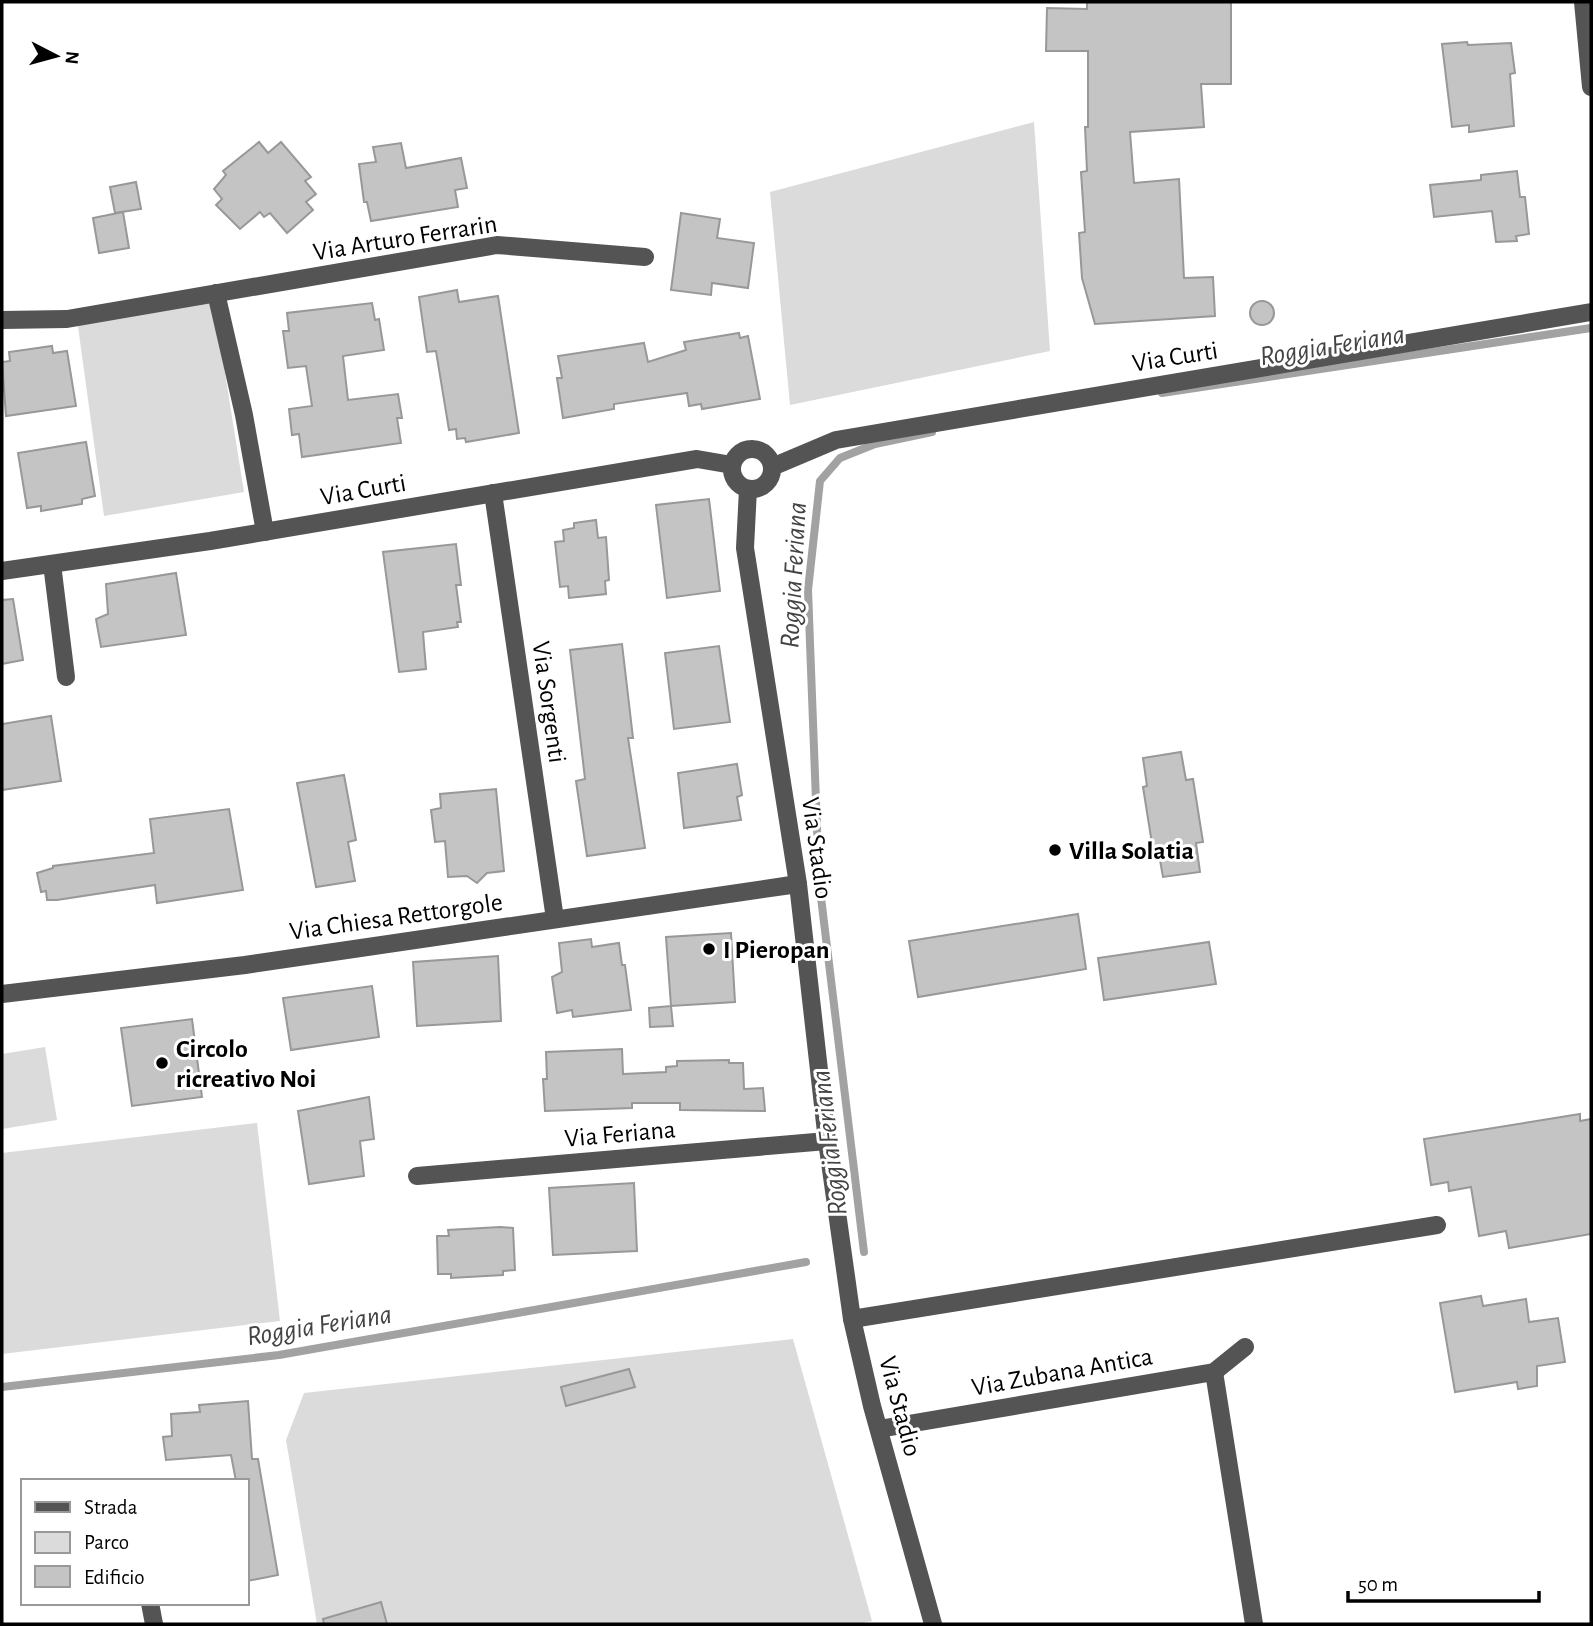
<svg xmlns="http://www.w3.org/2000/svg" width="1593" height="1626" font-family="'Alegreya Sans',sans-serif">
  <rect width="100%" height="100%" fill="#fff"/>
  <g fill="#dbdbdb">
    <polygon points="1034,122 1050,351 790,405 770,192"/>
    <polygon points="213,298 244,492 104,516 76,312"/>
    <polygon points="45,1047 57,1120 2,1129 2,1054"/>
    <polygon points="257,1123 280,1321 2,1354 2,1153"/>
    <polygon points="793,1339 872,1621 858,1624 317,1624 286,1440 304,1393"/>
  </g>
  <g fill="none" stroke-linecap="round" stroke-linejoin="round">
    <g stroke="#a2a2a2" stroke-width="8">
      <polyline points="1162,393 1591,328"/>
      <polyline points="864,1252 819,881 808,590 820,481 840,458 875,444 932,432"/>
      <polyline points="2,1387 279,1355 806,1262"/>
    </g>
  </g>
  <g fill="#c4c4c4" stroke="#989898" stroke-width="2">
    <polygon points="1087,2 1231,2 1231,84 1201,84 1204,127 1130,132 1134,183 1179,179 1184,278 1213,277 1215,316 1095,324 1082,278 1079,233 1085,232 1081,172 1087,171 1085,127 1088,127 1088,51 1046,51 1047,8 1087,9"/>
    <polygon points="1467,42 1468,45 1511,43 1515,73 1510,74 1514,126 1469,132 1469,125 1452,127 1442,44"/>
    <polygon points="259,142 268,153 281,142 311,177 305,181 316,194 306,202 313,210 287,233 270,213 264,217 260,212 240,229 216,205 222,199 214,189 226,175 223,171"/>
    <polygon points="401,143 406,168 461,158 467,188 455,190 458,207 371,221 367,202 364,202 359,164 376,162 373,147"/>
    <polygon points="1517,171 1520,197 1525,197 1529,234 1516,236 1517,241 1496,242 1492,211 1434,217 1430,185 1481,180 1481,175"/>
    <polygon points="136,182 141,209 115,213 110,187"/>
    <polygon points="123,212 129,248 99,253 93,218"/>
    <polygon points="681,213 720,219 717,238 754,243 748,288 712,283 711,295 671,290"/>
    <polygon points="457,290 459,302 498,296 519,433 466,442 465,438 457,439 456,429 449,430 436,351 427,352 419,297"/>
    <circle cx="1262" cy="313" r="12"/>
    <polygon points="372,303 375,320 379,319 384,350 343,356 348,400 398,394 402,418 397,418 401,443 302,457 299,434 292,435 289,409 312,406 306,366 288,368 283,331 289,331 287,313"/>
    <polygon points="739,333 740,338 748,336 760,399 702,409 701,404 689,406 687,393 614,404 614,409 563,418 557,378 562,378 558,356 644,343 648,362 686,350 684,342"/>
    <polygon points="52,346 53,353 67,351 76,406 6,416 2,362 10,361 9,352"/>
    <polygon points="86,442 95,496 82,499 82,504 41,511 41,506 27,508 18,453"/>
    <polygon points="709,499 720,591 667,598 656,505"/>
    <polygon points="596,520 598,538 606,537 609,580 605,581 606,594 569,598 568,586 560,587 555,542 564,541 563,530 574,528 574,523"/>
    <polygon points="456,544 461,585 456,585 461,622 457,622 458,627 423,632 426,669 399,672 383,552"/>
    <polygon points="176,573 186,635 101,647 96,619 108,614 106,584"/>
    <polygon points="13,599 23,660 2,664 2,600"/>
    <polygon points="622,644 633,738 628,738 645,848 587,856 576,781 585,779 570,650"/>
    <polygon points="719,646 730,722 674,729 665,653"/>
    <polygon points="51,716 61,781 2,790 2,724"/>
    <polygon points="1181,752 1186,780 1193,779 1203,842 1196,843 1200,872 1163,877 1158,849 1153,850 1143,787 1147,786 1143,758"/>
    <polygon points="737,764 742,795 737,797 741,820 684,828 678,773"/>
    <polygon points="344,775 356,840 348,842 355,881 316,887 297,783"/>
    <polygon points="496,789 504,871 487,873 477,883 467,876 448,877 445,841 435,842 431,810 441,808 440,794"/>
    <polygon points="229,809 243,890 157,903 155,885 57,900 47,900 46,891 41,892 37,873 53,868 53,866 154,853 150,819"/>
    <polygon points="1078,914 1086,969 918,997 909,941"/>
    <polygon points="731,933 735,1002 671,1006 666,937"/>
    <polygon points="591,939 592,947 619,943 622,965 625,965 631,1010 573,1017 572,1010 557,1013 552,977 562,972 559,943"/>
    <polygon points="1209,942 1216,984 1104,1000 1098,958"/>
    <polygon points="498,956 501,1021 417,1026 413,962"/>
    <polygon points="372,986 379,1037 291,1050 283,998"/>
    <polygon points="671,1006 673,1026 650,1027 649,1008"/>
    <polygon points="192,1019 202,1097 132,1106 121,1028"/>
    <polygon points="622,1049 623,1074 666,1072 666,1067 677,1066 677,1061 729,1060 729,1063 743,1063 744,1089 763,1088 765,1111 680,1110 680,1103 632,1103 632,1108 545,1111 543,1079 547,1079 546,1052"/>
    <polygon points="369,1097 374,1139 360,1141 364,1176 309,1184 298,1111"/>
    <polygon points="1580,1114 1580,1121 1591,1119 1591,1234 1509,1248 1506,1231 1479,1236 1471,1187 1449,1191 1448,1182 1431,1185 1424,1139"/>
    <polygon points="634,1183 637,1251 553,1255 549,1188"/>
    <polygon points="500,1227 513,1228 515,1270 503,1271 503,1275 451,1278 451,1274 438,1274 437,1236 449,1236 448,1230"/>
    <polygon points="1481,1296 1483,1306 1526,1299 1529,1322 1558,1318 1565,1362 1537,1366 1537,1386 1518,1389 1517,1382 1455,1392 1440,1303"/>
    <polygon points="629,1369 635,1387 566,1406 561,1387"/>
    <polygon points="248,1401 252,1459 258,1459 278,1575 247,1581 247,1481 236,1481 231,1455 166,1460 163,1437 172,1436 171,1414 200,1412 199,1405"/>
    <polygon points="381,1602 387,1624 324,1624 323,1619"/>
  </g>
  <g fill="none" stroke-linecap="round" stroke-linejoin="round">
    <g stroke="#545454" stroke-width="18">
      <polyline points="1583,2 1591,87"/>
      <polyline points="216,293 244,415 265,532"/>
      <polyline points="2,320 67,319 497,245 645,257"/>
      <circle cx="752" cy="469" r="20"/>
      <polyline points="772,467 836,440 1591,312"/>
      <polyline points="748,489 745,548 798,884 827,1141 852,1319 872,1406 933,1624"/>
      <polyline points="493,493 555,919"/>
      <polyline points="52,564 66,677"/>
      <polyline points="2,571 210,541 697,459 732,465"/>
      <polyline points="2,994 245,965 798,884"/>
      <polyline points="417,1176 827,1141"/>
      <polyline points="852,1319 1437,1225"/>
      <polyline points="1214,1372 1254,1624"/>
      <polyline points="879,1429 1214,1372 1245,1347"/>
      <polyline points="150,1603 154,1624"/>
    </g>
  </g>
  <g fill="#000" stroke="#fff" stroke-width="2.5">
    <circle cx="1055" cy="850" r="7"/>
    <circle cx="709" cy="949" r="7"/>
    <circle cx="162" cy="1063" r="7"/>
  </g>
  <g text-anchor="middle" stroke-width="6" stroke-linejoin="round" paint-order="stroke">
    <g font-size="26" fill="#000" stroke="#fff">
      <text transform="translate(405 237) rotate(-9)" y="9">Via Arturo Ferrarin</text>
      <text transform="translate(1175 356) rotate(-9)" y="9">Via Curti</text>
      <text transform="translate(363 489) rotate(-10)" y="9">Via Curti</text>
      <text transform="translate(550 702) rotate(82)" y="9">Via Sorgenti</text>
      <text transform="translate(818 848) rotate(82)" y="9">Via Stadio</text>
      <text transform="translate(396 916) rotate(-8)" y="9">Via Chiesa Rettorgole</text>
      <text transform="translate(620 1133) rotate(-5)" y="9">Via Feriana</text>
      <text transform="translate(1062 1371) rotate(-10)" y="9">Via Zubana Antica</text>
      <text transform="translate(901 1406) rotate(75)" y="9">Via Stadio</text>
    </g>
    <g font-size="26" font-weight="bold" fill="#000" stroke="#fff" text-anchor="start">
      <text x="1069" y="859">Villa Solatia</text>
      <text x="723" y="958">I Pieropan</text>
      <text x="176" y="1057">Circolo<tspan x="176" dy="30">ricreativo Noi</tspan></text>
    </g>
    <g font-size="28" font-style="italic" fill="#434343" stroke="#fff">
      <text transform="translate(1332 344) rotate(-9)" y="10">Roggia Feriana</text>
      <text transform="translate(792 575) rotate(-87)" y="10">Roggia Feriana</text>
      <text transform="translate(828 1143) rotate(-97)" y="10">Roggia Feriana</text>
      <text transform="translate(319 1324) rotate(-9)" y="10">Roggia Feriana</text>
    </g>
  </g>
  <rect width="1593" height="1626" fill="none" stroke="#000000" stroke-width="7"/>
  <rect x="21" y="1479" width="228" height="126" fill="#ffffff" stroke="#999999" stroke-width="2"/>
  <rect x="35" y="1502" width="35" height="10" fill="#545454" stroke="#999999" stroke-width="2"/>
  <text x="84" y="1514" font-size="21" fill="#000000">Strada</text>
  <rect x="35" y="1532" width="35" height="21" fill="#dbdbdb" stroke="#999999" stroke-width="2"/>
  <text x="84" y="1549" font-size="21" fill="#000000">Parco</text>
  <rect x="35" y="1566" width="35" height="21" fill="#c4c4c4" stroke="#999999" stroke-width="2"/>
  <text x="84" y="1584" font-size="21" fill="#000000">Edificio</text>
  <g transform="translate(56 56) rotate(96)" stroke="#ffffff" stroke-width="5" paint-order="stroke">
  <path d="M0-5L12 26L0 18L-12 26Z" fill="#000000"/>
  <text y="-10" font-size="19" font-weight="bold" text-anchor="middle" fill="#000000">N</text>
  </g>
  <path d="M1348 1591v10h191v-10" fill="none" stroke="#000000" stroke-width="3.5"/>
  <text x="1358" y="1591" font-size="21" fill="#000000" stroke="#ffffff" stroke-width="5" paint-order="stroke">50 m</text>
</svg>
